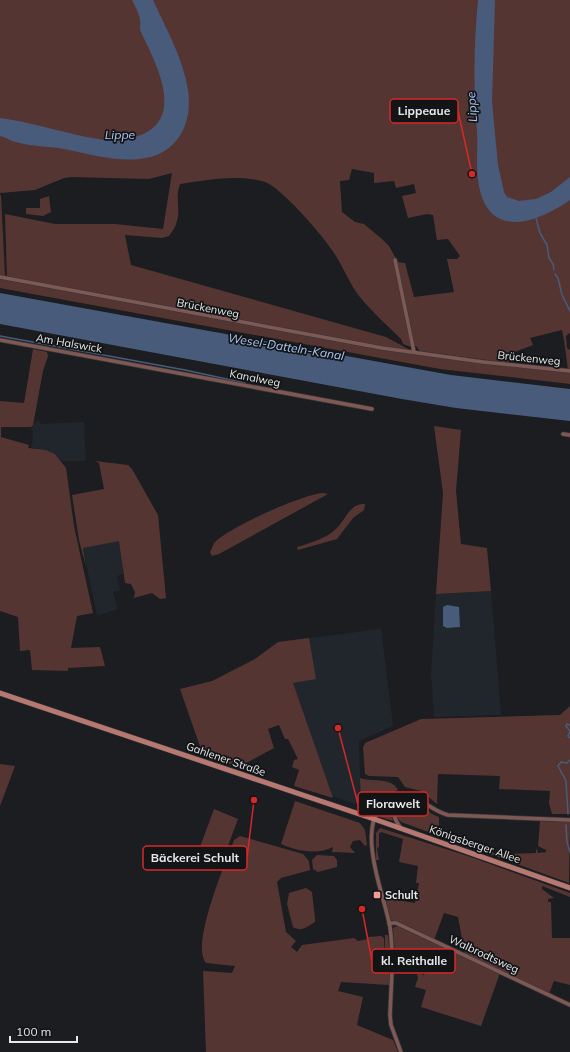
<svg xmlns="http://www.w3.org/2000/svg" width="570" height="1052" font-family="Mulish,sans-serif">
  <rect width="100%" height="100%" fill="#1b1d20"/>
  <g fill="#21262d">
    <polygon points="39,420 41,424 84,422 86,461 62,461 55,454 46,450 32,448 33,431 31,429 32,425"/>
    <polygon points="119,540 124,569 122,570 123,574 117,576 120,590 113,592 118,609 97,616 83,548"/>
    <polygon points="491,591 501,715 434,717 431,674 436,594"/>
    <polygon points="381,629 393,726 359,741 361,806 332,796 278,642"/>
  </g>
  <g fill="#553532" fill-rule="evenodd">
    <path d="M0,0h570v333l-4,3 1,12 3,2v20h-2c-2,-14 -3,-27 -6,-40l-32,8 3,7 -26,10 2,8 -89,-12 -4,-5 -5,1 -8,-3 -2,-5c-14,-14 -30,-28 -42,-43 -9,-12 -15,-27 -23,-40 -9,-16 -54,-68 -71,-74 -27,-8 -57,-2 -85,2 -7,18 6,31 -11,52l-7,2 -37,-3 6,30 255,72 24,13 -32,-4 -371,-69 -2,-63 50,10h60l48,5 9,-56 -23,6 -76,-2 -9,1 -29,12 -35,3zM352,169l22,4v10l20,-2 2,7 18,-4 2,9 -14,3 6,22 19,-4 6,1 4,25 11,-1 12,17 -3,3h-10l7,33 -40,5 -9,-34 -7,-1 -9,-16 -7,-7 -18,-15 -9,-2 -13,-10 -2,-31 9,-1z"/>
    <polygon points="0,195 1,195 5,276 0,276"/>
    <polygon points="49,196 51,212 43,216 26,214 26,208 40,208 40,199"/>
    <polygon points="0,279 380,349 570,373 570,384 440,369 0,288"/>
    <polygon points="33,349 47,352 48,356 43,371 33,425 31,427 1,427 1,437 29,445 28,448 46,450 55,454 66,468 74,526 93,613 77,616 71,648 100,647 105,666 68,668 68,671 32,670 30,650 20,651 18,617 0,611 0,401 24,403"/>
    <polygon points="434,426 461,430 456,491 461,544 487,548 491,591 436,594 443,493"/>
    <polygon points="95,461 128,465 132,469 158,515 166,598 160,599 152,593 134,598 135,592 131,584 125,583 119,541 83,548 86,567 79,540 72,495 104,489 99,463"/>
    <path d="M324,493l4,1 -109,60 -7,2 -2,-4c2,-3 3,-7 4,-9 13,-15 91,-50 110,-50z"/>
    <path d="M365,504l-1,6 -11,8 -16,21 -39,11 -1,-3c14,-4 30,-9 40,-19 9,-9 13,-25 28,-24z"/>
    <polygon points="309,638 316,679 293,683 333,798 294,786 299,770 292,767 294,760 298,759 288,739 285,739 279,725 268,729 274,748 239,767 203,755 180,689 212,681 255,659 278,642"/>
    <polygon points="570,706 570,814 552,814 549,803 550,791 499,789 500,776 438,774 437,804 421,791 405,787 398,777 369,776 365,774 363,747 365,743 421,719 560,715"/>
    <polygon points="0,764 15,766 0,806"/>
    <path d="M360,778c12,4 32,-1 38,12l-19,8 -11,9 -7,-1z"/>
    <path d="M295,801l65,22 5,7 2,15 -2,1 -5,-6 -7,1 -3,6 5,6 -23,-1 1,-5c-15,8 -37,4 -52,-3z"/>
    <path d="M403,801c14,-1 24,12 36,16v17l69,24v-4l28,-1v-5l2,5 8,-1v-2l-8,-4 2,-25 30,1 -1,61 -168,-61 -6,-7 2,-9z"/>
    <polygon points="392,806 391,813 393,821 380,817 386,809"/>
    <polygon points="214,809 238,819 223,859 196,858"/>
    <polygon points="380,828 471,857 570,893 570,897 542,886 542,889 554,898 548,899 548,902 551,902 552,938 570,938 570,985 554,981 549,994 465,955 458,917 444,913 434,940 391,920 384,898 415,903 419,883 416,883 418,866 399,862 403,839 381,832 379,834 379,847 377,848 379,860 376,860 376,833"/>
    <path d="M240,836l63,18 6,7 1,9 -29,8 -4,4 9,50 10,9 -5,6 6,5 5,-7 52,-7 4,3 10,-2v-2l13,-1 3,2 1,25v-28h3l2,20 -1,30 -48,-3 -3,9 25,6 -6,28 36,15 5,12h-192l-3,-81 29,2 3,-7 -29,-3c-16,-18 20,-101 28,-123z"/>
    <polygon points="317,855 334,856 337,860 337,867 318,872 313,869 312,860"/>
    <path d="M306,888l6,4 3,26v4c-8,5 -14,10 -22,5l-6,-23 2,-11z"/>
    <polygon points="397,926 500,973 481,1026 421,1007 426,990 415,987 418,978 417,975 418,973 424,975 425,973 428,974 429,971 395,955 393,928"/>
  </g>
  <g fill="#495b7b">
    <path d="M132,0h21c13,29 30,58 35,90 2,15 1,30 -7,44 -25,41 -80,22 -117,15 -16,-3 -32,-2 -48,-7 -6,-1 -10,-5 -16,-6v-18c30,4 57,13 87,19 18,4 36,5 54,-2 45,-18 14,-73 0,-103 -2,-4 0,-8 -1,-12 -1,-7 -5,-14 -8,-20z"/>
    <path d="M478,0h17l-3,102 6,63 6,27 3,5 12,4 17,-2 15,-7 19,-15v23c-36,25 -84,40 -92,-20 -2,-17 0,-33 -1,-49 -4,-44 -3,-87 1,-131z"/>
    <polygon points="0,293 451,375 570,389 570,421 456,408 402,399 0,324"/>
    <polygon points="447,605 459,607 460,627 447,628 443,626 443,607"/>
  </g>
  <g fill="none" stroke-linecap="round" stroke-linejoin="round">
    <g stroke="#495b7b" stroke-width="1.5">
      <polyline points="536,218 540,233 547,245 549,258 553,264 554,270"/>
      <polyline points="555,274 558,278 562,295 570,311"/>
      <polyline points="0,336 185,370 245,383"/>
      <polyline points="570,725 567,724 566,726 570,731 568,736 570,738"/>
      <polyline points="568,814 566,781 558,766 561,762 567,763 570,760"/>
      <polyline points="566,825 567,842 570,852"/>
    </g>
    <g stroke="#38393c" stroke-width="5">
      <g id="minor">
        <polyline points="395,260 414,352"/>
        <polyline points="0,277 382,348 483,362 570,371"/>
        <polyline points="0,340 372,409"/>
        <polyline points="563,434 570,435"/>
        <path d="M400,798c-10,10 -7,19 0,29"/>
        <polyline points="389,923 396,923 570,1005"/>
        <path d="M401,1052l-10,-27 -1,-10c1,-29 4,-59 0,-88 -5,-32 -45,-121 11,-130 18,-3 30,14 47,18l122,5"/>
      </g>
    </g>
    <g stroke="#38393c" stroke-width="6">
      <polyline id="secondary" points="0,693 374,819 570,888"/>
    </g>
    <use href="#minor" stroke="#7f5853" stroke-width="3.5"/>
    <use href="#secondary" stroke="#b77872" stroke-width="5"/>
  </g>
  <rect fill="#f59c93" stroke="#121416" stroke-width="1.5" x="373" y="891" width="8" height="8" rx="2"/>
  <g text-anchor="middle" stroke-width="3.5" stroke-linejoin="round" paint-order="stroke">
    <g font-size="11" fill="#e7e8ea" stroke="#121416">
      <text transform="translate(208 308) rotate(11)" y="4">Brückenweg</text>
      <text transform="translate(69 343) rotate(10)" y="4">Am Halswick</text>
      <text transform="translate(529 358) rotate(6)" y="4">Brückenweg</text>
      <text transform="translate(255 378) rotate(11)" y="4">Kanalweg</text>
      <text transform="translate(226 759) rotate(19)" y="4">Gahlener Straße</text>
      <text transform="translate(475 844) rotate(19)" y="4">Königsberger Allee</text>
      <text transform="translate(484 954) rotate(25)" y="4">Walbrodtsweg</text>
    </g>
    <g font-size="11" font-weight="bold" fill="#e7e8ea" stroke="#121416" text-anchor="start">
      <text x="385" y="899">Schult</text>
    </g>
    <g font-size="12" font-style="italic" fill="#aec8f6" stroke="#121416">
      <text transform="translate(472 107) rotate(-94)" y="4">Lippe</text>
      <text x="120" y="139">Lippe</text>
      <text transform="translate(286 347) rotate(9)" y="4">Wesel-Datteln-Kanal</text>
    </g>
  </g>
  <path fill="none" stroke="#d62828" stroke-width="1.5" d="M472 174L458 111M338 728L358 804M254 800L247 858M362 909L372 961"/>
  <g fill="#d62828" stroke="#121416" stroke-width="1.5">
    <circle cx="472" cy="174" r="4"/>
    <circle cx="338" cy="728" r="4"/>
    <circle cx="254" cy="800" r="4"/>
    <circle cx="362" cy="909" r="4"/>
  </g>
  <g fill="#121416" stroke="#d62828" stroke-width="1.5">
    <rect x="390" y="99" width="68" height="24" rx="4"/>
    <rect x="358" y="792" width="70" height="24" rx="4"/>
    <rect x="143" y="846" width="104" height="24" rx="4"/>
    <rect x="372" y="949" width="83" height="24" rx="4"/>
  </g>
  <g font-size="12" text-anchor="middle" font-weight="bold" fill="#e7e8ea">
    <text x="424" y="115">Lippeaue</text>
    <text x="393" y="808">Florawelt</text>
    <text x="195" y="862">Bäckerei Schult</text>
    <text x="414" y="965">kl. Reithalle</text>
  </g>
  <path d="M10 1036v6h67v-6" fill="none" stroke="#e7e8ea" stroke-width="2"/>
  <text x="16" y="1036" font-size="12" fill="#e7e8ea" stroke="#121416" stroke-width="3" paint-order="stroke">100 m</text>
</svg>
